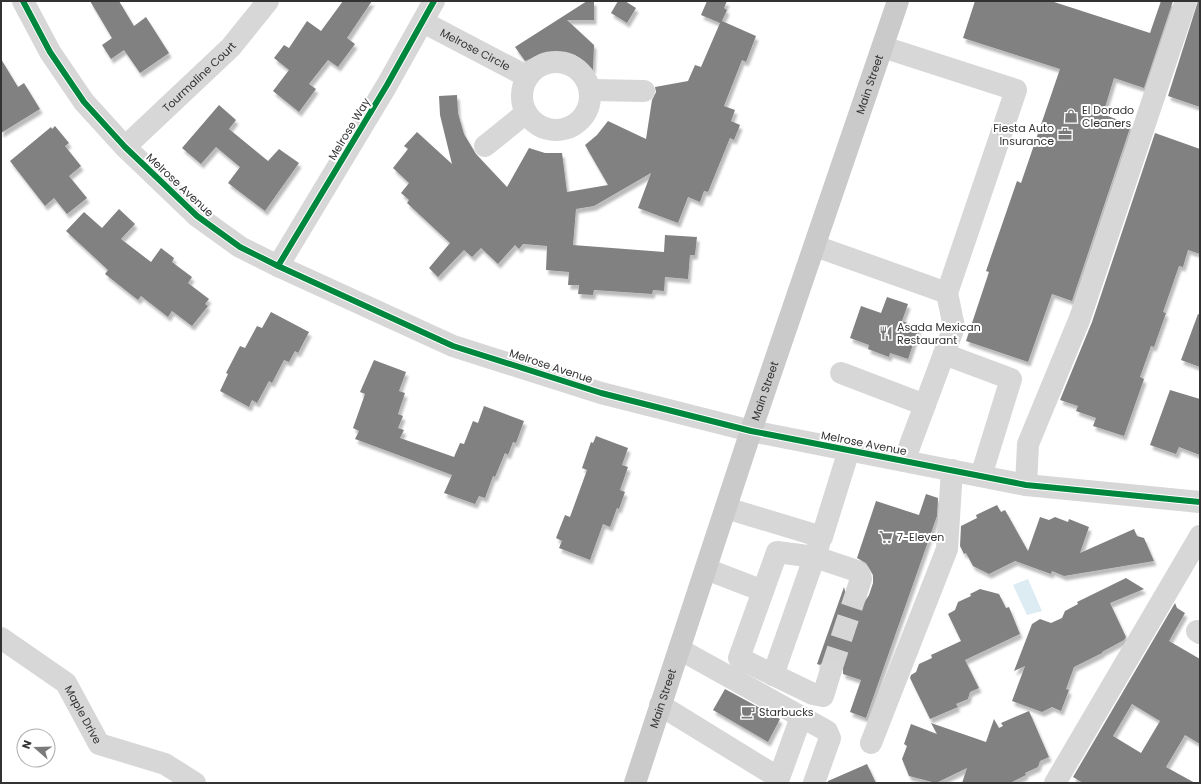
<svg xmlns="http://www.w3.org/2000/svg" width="1201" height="784" font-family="Poppins,sans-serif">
  <defs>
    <filter id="shadow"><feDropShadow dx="2.5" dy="4.5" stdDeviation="1" flood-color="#0004"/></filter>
  </defs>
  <rect width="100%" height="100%" fill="#fff"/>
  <polygon fill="#ddebf3" points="1028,579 1042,611 1027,615 1013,585"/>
  <g fill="#818181" fill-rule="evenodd" filter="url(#shadow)">
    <polygon points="90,1 119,1 134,26 146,17 169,53 140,73 124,50 111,59 102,45 112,38"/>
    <polygon points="343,1 372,1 347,38 355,44 338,67 328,60 309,84 316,89 299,112 273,91 289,70 274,58 284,45 289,48 307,21 321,31"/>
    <polygon points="587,1 594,1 594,20 567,20 594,45 593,70 575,55 560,52 547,52 525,61 515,47"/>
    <polygon points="618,1 625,1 636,8 627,23 611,13"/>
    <polygon points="707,1 727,1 724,8 727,10 722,21 756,36 746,62 742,60 724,106 735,110 731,121 740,125 734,140 730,138 708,192 704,191 700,202 688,197 678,223 638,208 651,173 594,206 576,209 573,245 664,252 665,235 697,237 695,255 690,255 688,279 665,277 664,291 653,290 652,294 594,290 593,295 578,294 579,285 568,285 569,272 546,270 547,246 523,244 519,249 515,245 498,264 481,248 472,257 464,250 438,277 429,268 450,243 407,203 409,200 401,193 409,183 393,168 408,149 404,146 417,132 452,164 440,115 439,96 457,95 458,113 464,134 476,154 507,187 529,148 545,153 562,153 567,192 608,185 585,145 597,135 608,121 646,139 652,100 656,92 655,87 688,81 695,65 701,67 720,23 701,15"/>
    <polygon points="975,1 1051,1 1150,33 1161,1 1173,1 1144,88 1114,78 1103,114 1131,125 1072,301 1052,294 1028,362 966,341 989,272 986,271 1017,181 1021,183 1060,69 963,38"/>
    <polygon points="1198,1 1200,1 1200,107 1168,96"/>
    <polygon points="1,59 18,87 24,83 40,109 1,133"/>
    <polygon points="219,105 236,120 229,129 268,161 279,149 299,163 265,211 228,183 240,167 216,147 201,164 182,148"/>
    <polygon points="55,126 69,143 65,146 81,166 69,176 87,198 67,214 54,198 45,206 10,161 51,127 52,129"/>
    <polygon points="1155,133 1200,149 1200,254 1188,250 1183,267 1179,266 1163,312 1166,313 1154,347 1151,346 1140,377 1144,379 1124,436 1093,426 1096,418 1076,411 1078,406 1060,400 1092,322"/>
    <polygon points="119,209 135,224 121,239 151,262 161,248 174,258 172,262 192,277 188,283 209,299 205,304 208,306 192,326 172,311 168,317 141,296 138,300 105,274 108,270 66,231 84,212 102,228"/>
    <polygon points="887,297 908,304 902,321 919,327 908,359 890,353 889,357 868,349 869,345 850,338 861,306 881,313"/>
    <polygon points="271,312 309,332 298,353 295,351 289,362 284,360 272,383 269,381 257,403 252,400 249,407 220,391 228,374 226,373 240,346 245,348 257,326 262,328"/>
    <polygon points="1198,314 1200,315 1200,367 1181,360"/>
    <polygon points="374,360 406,372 399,391 405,393 398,414 403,416 398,428 404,430 400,438 454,457 460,443 464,444 473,421 478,423 484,406 524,421 516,443 513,442 508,455 505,453 495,477 493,476 485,498 479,496 475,504 444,493 452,475 355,439 359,431 353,428 365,394 360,392"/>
    <polygon points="1170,390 1200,399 1200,455 1179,447 1176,454 1150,445"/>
    <polygon points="596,436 628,448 622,465 628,467 620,490 625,492 619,509 617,508 610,527 603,524 590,560 559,548 562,541 556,538 565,515 570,517 587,470 582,468 591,442 593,443"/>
    <polygon points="926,494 938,498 937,516 866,718 850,712 861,680 843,674 843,667 840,661 835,658 828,658 820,665 817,664 844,587 847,599 853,603 860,603 865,601 869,595 873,583 873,575 866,563 857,558 876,501 919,515"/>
    <polygon points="997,505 1001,512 1005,510 1028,551 1040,517 1049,520 1055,517 1068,522 1069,519 1089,527 1080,553 1134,529 1137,536 1144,538 1154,561 1064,576 1052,571 1051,574 1015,561 989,574 973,566 966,553 964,554 960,546 961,526 977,518 976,515"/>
    <polygon points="1126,578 1144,589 1110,603 1126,637 1124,640 1102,652 1102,653 1074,667 1066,689 1069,690 1061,711 1052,707 1042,712 1012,701 1025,666 1014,671 1032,624 1040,619 1051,623 1062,618 1065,611 1078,604 1077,602"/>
    <polygon points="980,589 999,594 1006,608 1009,607 1020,634 965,660 979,688 970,692 968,699 956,704 958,707 930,719 910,678 911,675 916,672 919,664 932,658 931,655 961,641 948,614 955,610 958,602 971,596 970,594"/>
    <path d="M1175,603l2,5 8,5 -16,28 31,18v85l-15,-9 -19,32 29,16h-112l-10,-6zM1132,704l28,17 -19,32 -28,-17z"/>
    <polygon points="725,689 780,719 768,742 713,710"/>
    <polygon points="1029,711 1049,757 1040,761 1038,767 1025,773 1026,775 1010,783 962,783 967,768 936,783 909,776 902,759 907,746 904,744 911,724 937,734 931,723 986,742 994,719 999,728 1003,726 1001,723"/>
    <polygon points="867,764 876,783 827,783 828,781"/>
  </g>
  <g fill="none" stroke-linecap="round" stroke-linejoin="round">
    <polyline stroke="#d6d6d6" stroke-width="22" stroke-dasharray="22 11" stroke-linecap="butt" points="831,670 857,591"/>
    <g stroke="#d7d7d7" stroke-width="22">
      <polyline points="23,1 50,52 84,102 125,147 197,216 240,247 278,266 453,346 601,393 751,431 1026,485 1200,502"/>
      <path id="s1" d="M423,22l105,55"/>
      <polyline points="883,47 1016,90 947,293 954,327 904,461"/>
      <circle cx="556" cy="96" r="34"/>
      <polyline points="591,90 644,91"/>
      <polyline points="485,146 526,113"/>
      <path id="s2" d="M125,147l106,-100 37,-46"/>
      <polyline points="815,246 947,293"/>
      <polyline points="278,266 387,85 434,1"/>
      <polyline points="944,354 1011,379 981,476"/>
      <polyline points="841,373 925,405"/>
      <polyline points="1026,485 1028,444 1080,318 1186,1"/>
      <polyline points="726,508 822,537 849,450"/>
      <polyline points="706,569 763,591"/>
      <polyline points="1197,631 1200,633"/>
      <path id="s3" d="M1,638l65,45 33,61 66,20 30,19"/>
      <polyline points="679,649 827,731 830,738 814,783"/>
      <polyline points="831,670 823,696 813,694 739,658 777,552 815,557 854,570 859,573 861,579 857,591"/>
      <polyline points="773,675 819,544"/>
      <polyline points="660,705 779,778 801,717"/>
      <polyline points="871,743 947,549 952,470"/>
      <polyline points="1055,783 1200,536"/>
    </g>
    <path stroke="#cacaca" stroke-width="22" id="s4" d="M635,783l116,-352 147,-430"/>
    <g stroke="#fff" stroke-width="8">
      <g id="cycleway">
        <polyline points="23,1 50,52 84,102 125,147 197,216 240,247 278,266 453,346 601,393 751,431 1026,485 1200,502"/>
        <polyline points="278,266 387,85 434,1"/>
      </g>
    </g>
    <use href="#cycleway" stroke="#00873e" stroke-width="6"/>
  </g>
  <defs>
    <g id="shop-bare" transform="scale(1.08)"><path d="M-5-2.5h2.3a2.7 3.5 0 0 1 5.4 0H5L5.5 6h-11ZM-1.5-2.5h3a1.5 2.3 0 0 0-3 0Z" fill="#7a7a7a" stroke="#fff" stroke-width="2.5" paint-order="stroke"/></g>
    <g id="office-bare" transform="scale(1.08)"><path d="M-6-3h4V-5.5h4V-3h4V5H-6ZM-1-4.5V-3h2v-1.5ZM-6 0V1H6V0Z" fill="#7a7a7a" stroke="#fff" stroke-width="2.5" paint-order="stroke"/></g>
    <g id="restaurant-bare" transform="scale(1.08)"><path d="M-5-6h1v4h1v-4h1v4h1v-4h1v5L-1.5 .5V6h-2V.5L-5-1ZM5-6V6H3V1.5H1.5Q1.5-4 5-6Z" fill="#7a7a7a" stroke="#fff" stroke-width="2.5" paint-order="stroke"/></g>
    <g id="supermarket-bare" transform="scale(1.08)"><path d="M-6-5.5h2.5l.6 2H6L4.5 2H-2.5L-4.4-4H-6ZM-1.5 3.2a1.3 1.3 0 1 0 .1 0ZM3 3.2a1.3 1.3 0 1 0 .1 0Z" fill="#7a7a7a" stroke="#fff" stroke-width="2.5" paint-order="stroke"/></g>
    <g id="cafe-bare" transform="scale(1.08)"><path d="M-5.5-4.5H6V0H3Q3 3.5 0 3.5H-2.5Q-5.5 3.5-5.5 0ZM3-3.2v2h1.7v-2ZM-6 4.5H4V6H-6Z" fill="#7a7a7a" stroke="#fff" stroke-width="2.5" paint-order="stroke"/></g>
  </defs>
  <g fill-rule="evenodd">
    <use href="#shop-bare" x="1071" y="116"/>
    <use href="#office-bare" x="1065" y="134"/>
    <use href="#restaurant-bare" x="886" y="333"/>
    <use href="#supermarket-bare" x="886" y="537"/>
    <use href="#cafe-bare" x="748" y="712"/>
  </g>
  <g text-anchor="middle" stroke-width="4" stroke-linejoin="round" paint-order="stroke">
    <g font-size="11" fill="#333" stroke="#fff">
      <text dy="4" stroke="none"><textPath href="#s1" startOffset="59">Melrose Circle</textPath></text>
      <text dy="4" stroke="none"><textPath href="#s2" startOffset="102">Tourmaline Court</textPath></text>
      <text dy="4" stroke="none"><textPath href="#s4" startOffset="737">Main Street</textPath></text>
      <text transform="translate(349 129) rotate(-59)" y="4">Melrose Way</text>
      <text transform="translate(180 185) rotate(43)" y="4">Melrose Avenue</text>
      <text transform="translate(551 366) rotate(18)" y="4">Melrose Avenue</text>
      <text dy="4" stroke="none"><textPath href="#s4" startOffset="413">Main Street</textPath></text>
      <text transform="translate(864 443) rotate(11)" y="4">Melrose Avenue</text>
      <text dy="4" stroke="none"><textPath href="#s4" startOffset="89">Main Street</textPath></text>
      <text dy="4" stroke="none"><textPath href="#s3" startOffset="115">Maple Drive</textPath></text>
    </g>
    <g font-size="11" fill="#333" stroke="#fff" text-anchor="start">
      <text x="1082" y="114">El Dorado<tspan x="1082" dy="13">Cleaners</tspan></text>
      <text x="1054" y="132" text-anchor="end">Fiesta Auto<tspan x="1054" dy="13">Insurance</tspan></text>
      <text x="897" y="331">Asada Mexican<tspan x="897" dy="13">Restaurant</tspan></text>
      <text x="897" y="541">7-Eleven</text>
      <text x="759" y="716">Starbucks</text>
    </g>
  </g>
  <rect width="1201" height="784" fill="none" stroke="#333333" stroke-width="4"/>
  <g transform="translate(36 748) rotate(290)"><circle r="19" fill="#ffffff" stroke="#adadad"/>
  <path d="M0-3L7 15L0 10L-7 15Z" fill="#7a7a7a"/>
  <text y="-6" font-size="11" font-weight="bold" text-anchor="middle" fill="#333333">N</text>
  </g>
</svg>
